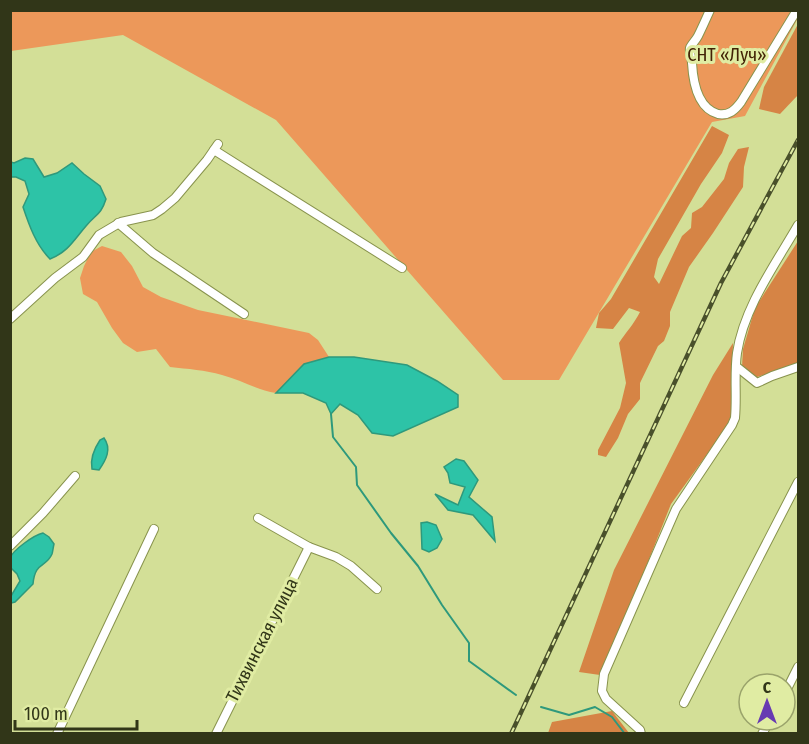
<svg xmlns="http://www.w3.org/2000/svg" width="809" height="744" font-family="'Fira Sans Condensed',sans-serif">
  <rect width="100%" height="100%" fill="#d3df97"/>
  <g fill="#ec985a">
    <polygon points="798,10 798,18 745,116 712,122 559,380 503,380 276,120 123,35 11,51 10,11"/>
    <path d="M102,246l19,6 11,14 11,21 18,10 37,13 111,23 9,7 11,17 -25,7 -28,29c-19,-3 -35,-13 -54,-18 -17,-5 -34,-6 -52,-8l-14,-18 -19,3 -14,-9 -11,-15 -15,-26 -14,-8 -3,-16 4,-12 7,-14z"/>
  </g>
  <g fill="#d68445">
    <polygon points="798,24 798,95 780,114 759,109 764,87"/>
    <path d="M712,126l17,9 -7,18 -21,31 -43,75 -4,18 5,7 23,-48 9,-8 1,-15 10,-6 22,-28 5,-16 9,-14 11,-2 -5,20 -1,20 -30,46 -24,34 -19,45v14l-6,15 -6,5 -18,37v16l-12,15 -10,24 -12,19 -8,-2v-5l22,-42 6,-25 -7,-40c7,-11 15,-19 21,-31l-11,-4 -16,21 -17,-1 3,-15 12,-14z"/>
    <polygon points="798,241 798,364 754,378 742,367 743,349 755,308"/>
    <polygon points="733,343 731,416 726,428 671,504 636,592 600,675 579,672 614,570 713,375"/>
    <polygon points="612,711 629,733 548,733 552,722"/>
  </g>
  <g fill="#2dc3a7" stroke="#2e997c" stroke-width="1.5">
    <path d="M25,158l8,1 11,18 13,-4 15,-10 12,11 16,12 6,13c-5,16 -10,15 -20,27 -12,14 -18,26 -36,33 -14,-14 -21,-34 -27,-52l6,-13 -4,-13 -9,-4h-5v-15l3,1z"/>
    <polygon points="329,357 354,357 407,365 437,381 458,395 458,407 393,436 372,433 358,415 340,404 331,414 326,403 303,393 276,393 304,364"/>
    <path d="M104,438c8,11 2,22 -5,32l-7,-1c-2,-10 2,-20 8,-29z"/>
    <polygon points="456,459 464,461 478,480 469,497 492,517 495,541 473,515 448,510 435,494 458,505 465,487 450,483 448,473 444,467"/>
    <polygon points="427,522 436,525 442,539 437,548 429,552 422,549 421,523"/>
    <path d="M43,533l6,4 5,7c-1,4 -1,7 -2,10 -6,14 -17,7 -19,30l-18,18 -4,1v-7l9,-15 -3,-7 -6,-6c0,-3 -1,-7 -1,-10 3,-8 24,-23 33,-25z"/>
  </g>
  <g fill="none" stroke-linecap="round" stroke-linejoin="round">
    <g stroke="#2e997c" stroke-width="2">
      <polyline points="331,414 333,437 356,467 357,485 391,533 418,566 442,605 469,643 469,661 516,695"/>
      <polyline points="541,707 569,715 595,707 612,717 625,734"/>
    </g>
    <g stroke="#88934d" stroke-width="10">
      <g id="minor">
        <path d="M710,10c-4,9 -8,18 -12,26 -2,4 -7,9 -8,12 -1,4 2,11 2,15 1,18 5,45 26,51 11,2 17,-4 23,-12l56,-92"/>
        <polyline points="214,150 402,268"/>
        <polyline points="118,223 153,253 244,314"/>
        <polyline points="10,319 55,278 83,257 99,235 121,222 153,215 162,209 175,198 207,160 218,144"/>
        <polyline points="737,367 757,383 772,376 798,367"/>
        <polyline points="258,518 309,547 336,557 351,566 377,589"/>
        <polyline points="10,546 43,513 75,476"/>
        <polyline points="785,693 798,667"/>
        <polyline points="684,703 798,482"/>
        <polyline points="57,734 154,529"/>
        <polyline points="216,734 309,547"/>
        <path d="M641,734l-1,-4 -34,-31 -4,-8 2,-17 72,-165 56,-84 3,-7c2,-21 -1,-44 2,-65 7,-46 38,-88 61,-128"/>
        <polyline points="762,734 770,720"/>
      </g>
    </g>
    <use href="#minor" stroke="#fff" stroke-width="8"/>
    <g stroke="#49502b" stroke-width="4.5">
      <polyline id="rail" points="511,734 721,283 798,140"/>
    </g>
    <use href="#rail" stroke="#e0eca3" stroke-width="2" stroke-dasharray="7" stroke-linecap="butt"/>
  </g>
  <g text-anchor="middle" stroke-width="6" stroke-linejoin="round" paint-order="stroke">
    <g font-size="18" fill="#422206" stroke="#e0eca3">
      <text x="727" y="61">СНТ «Луч»</text>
    </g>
    <g font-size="18" fill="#313618" stroke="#e0eca3">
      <text transform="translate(262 640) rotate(-63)" y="6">Тихвинская улица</text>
    </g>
  </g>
  <rect width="809" height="744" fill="none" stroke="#313618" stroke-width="24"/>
  <g transform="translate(767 702)"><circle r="28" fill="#e0eca3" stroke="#9aa36b" stroke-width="1.5"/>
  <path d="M0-4.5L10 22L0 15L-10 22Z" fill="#673ab2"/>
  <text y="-9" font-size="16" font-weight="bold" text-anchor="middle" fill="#313618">С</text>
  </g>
  <path d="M15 720v9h122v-9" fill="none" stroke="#313618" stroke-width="3"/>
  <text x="24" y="720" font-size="18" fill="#313618" stroke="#e0eca3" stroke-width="4.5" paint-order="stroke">100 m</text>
</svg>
